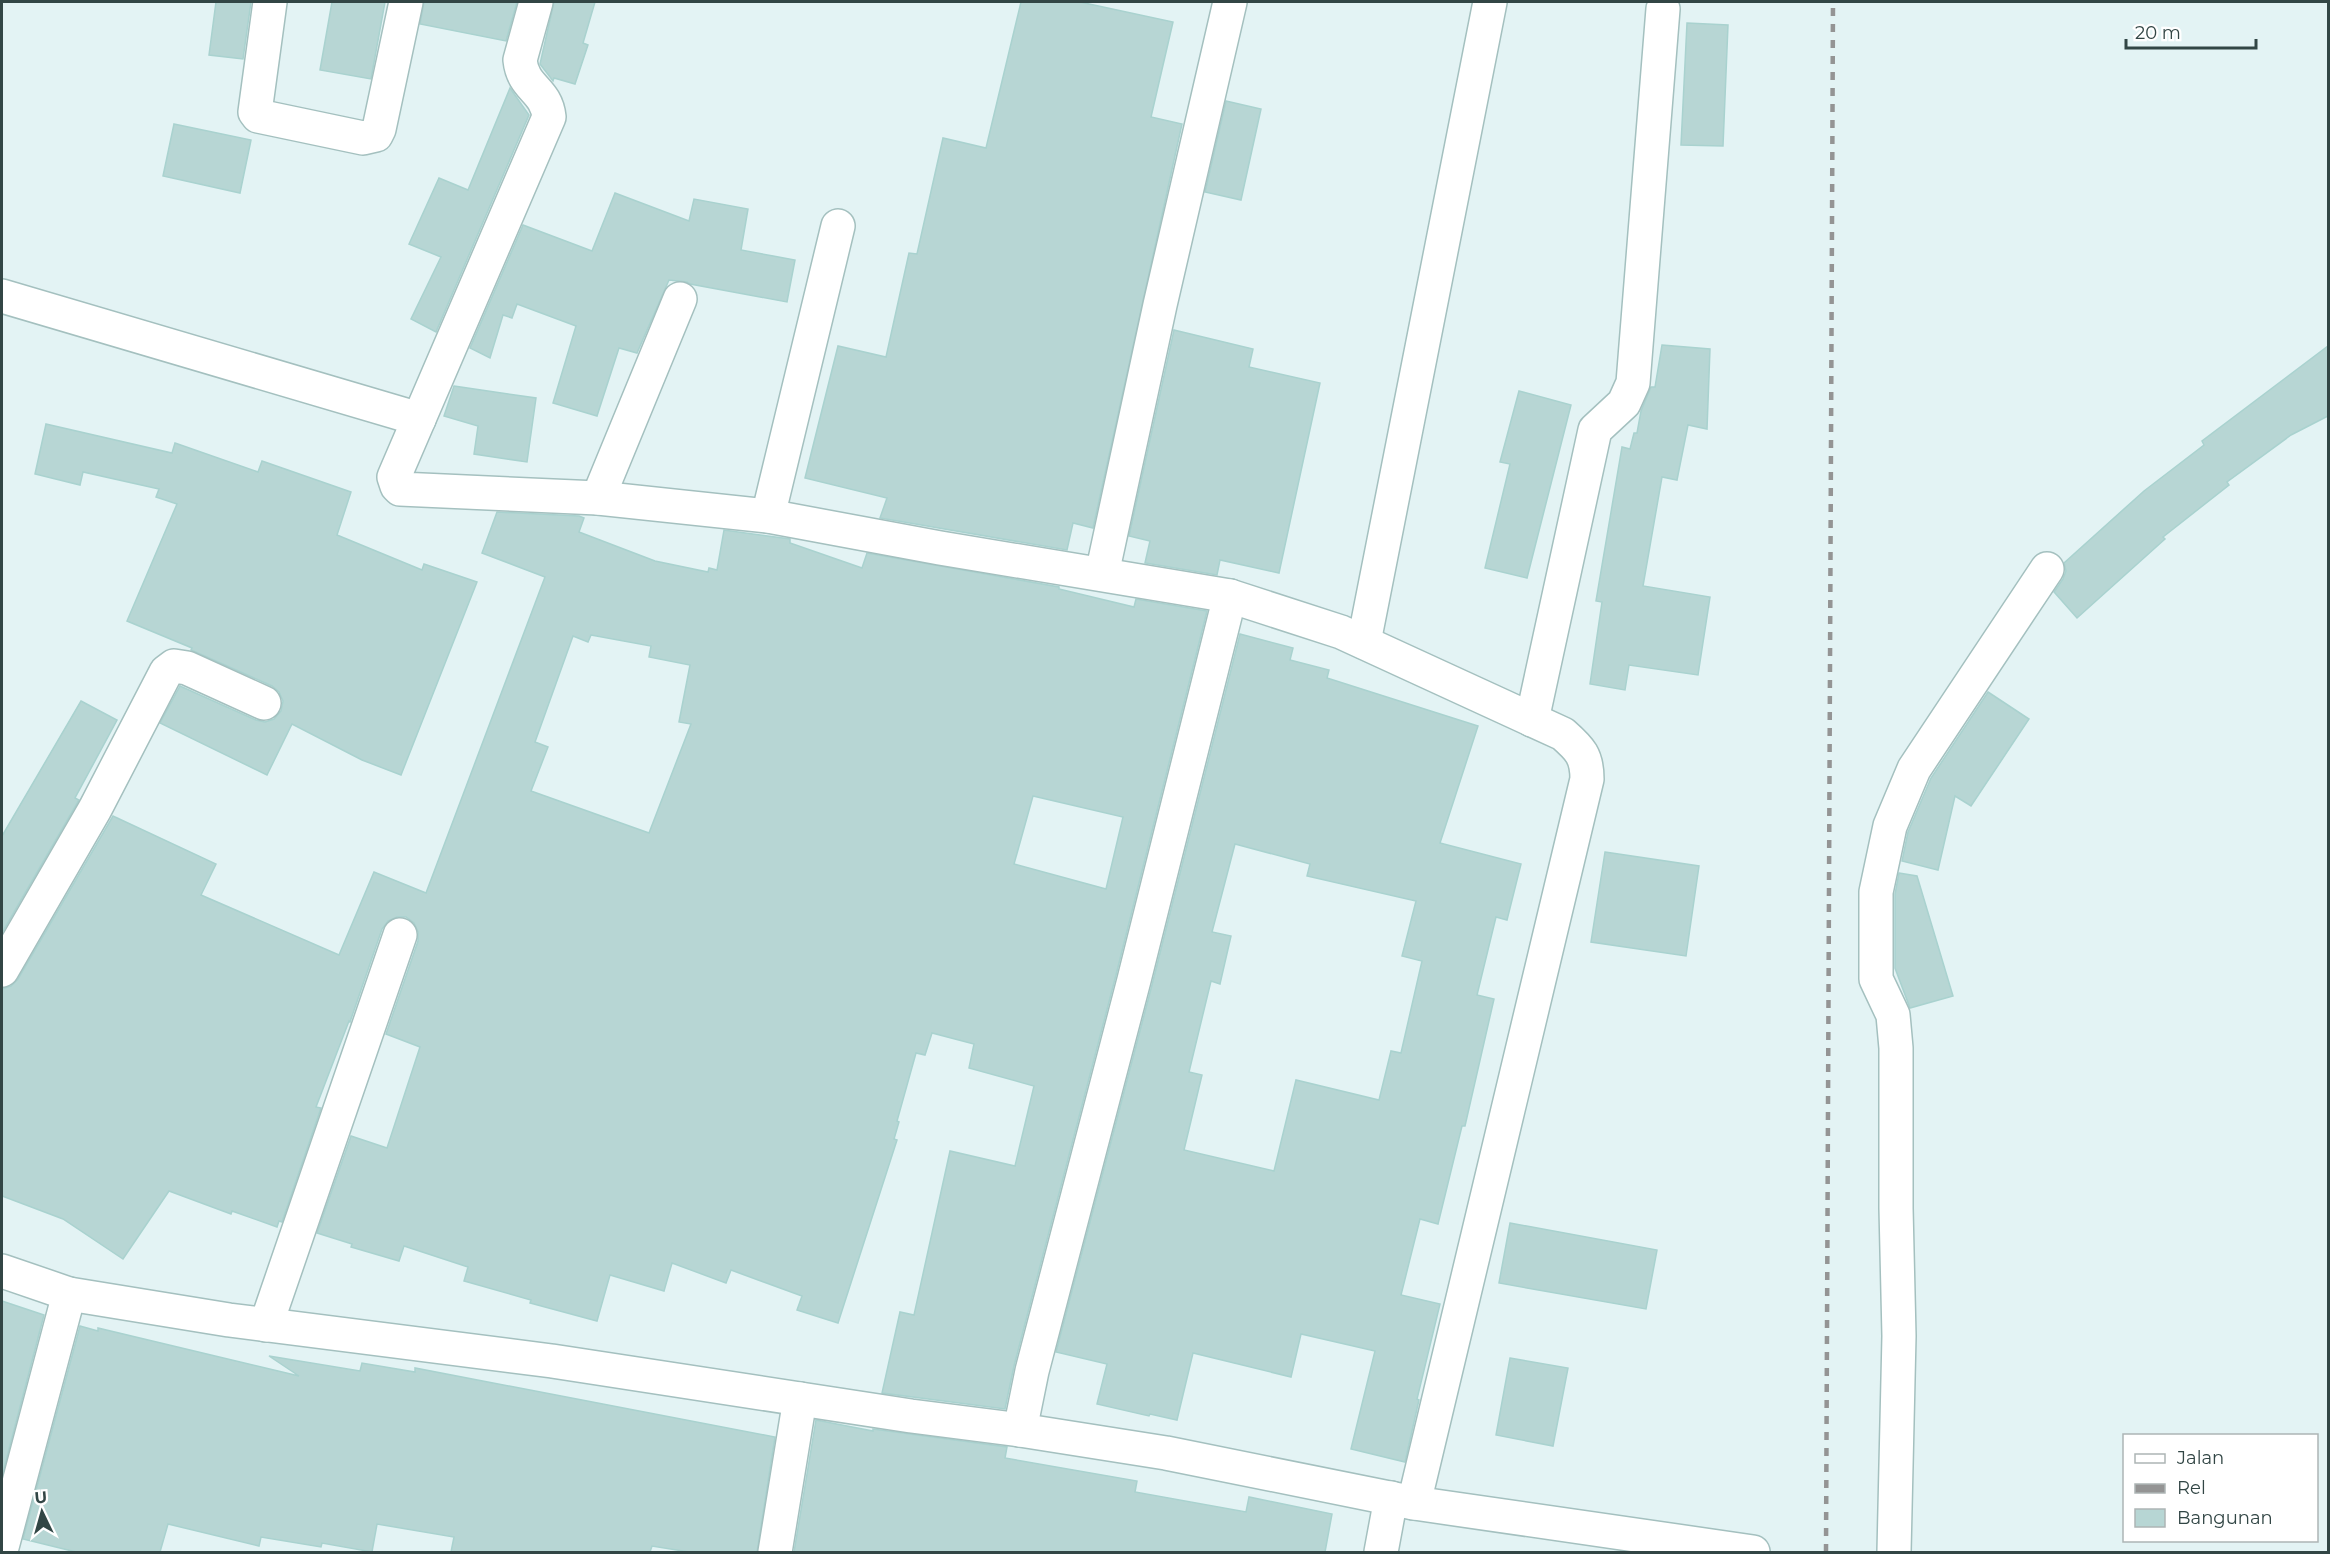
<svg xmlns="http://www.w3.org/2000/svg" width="2330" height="1554" font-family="Montserrat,sans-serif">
  <rect width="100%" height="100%" fill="#e3f3f4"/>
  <g fill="#b7d6d4" stroke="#a9d2cf" stroke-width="1.5" fill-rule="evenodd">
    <polygon points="216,2 251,2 243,59 209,55"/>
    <polygon points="332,2 385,2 371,79 320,70"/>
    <polygon points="424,2 517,2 506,41 420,24"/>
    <polygon points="554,2 595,2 583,43 588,45 575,84 554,78 553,81 540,64"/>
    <polygon points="1021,2 1080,2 1173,22 1151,117 1182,124 1093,528 1073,523 1067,550 880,518 887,498 805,478 838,346 886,357 909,253 917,254 943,138 986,148"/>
    <polygon points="1687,23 1728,25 1723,146 1681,145"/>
    <polygon points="510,88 529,115 436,332 411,319 441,257 409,244 439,178 468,190"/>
    <polygon points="1226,101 1261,109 1241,200 1205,192"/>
    <polygon points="174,124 251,140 240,193 163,176"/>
    <polygon points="615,193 689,221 694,199 748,209 741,250 795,260 787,302 690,284 687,282 669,280 637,353 619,348 597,416 553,403 576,326 517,304 512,318 503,315 490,358 470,348 523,225 592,251"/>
    <polygon points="1174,330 1253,349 1249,367 1320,383 1279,573 1220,560 1217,575 1145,563 1150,541 1129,536"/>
    <polygon points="1662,345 1710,349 1707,429 1688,425 1677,480 1662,477 1643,586 1710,597 1698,675 1629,665 1625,690 1590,684 1602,602 1596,601 1622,447 1630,449 1634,433 1637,433 1641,411 1651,387 1655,387"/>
    <polygon points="2328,346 2328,416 2291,435 2227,482 2229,485 2163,537 2165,539 2077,618 2054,592 2063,579 2066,571 2064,563 2144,491 2204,445 2202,441"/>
    <polygon points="454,386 536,398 527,462 474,454 478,426 444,416"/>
    <polygon points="1519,391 1571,405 1527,578 1485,568 1510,464 1500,462"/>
    <polygon points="46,424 172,453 175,443 258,472 262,461 351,492 337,535 422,570 424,564 477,582 401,775 362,760 292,724 267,775 160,723 180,686 256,720 265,722 274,719 281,711 283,701 279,692 272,686 191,650 192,648 127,621 177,504 156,497 159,489 83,472 80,485 35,474"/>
    <path d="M497,512l82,4 5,2 -5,14 76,29 53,11 1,-4 8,2 7,-40 66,9v4l72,25 5,-15 192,34v2l75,18 2,-8 71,12 -91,364 -102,391 -9,43 -123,-16 18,-81 14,3 36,-164 65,15 19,-80 -65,-18 5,-24 -42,-11 -7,22 -9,-2 -19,68 2,1 -5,17 3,1 -59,183 -41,-13 5,-14 -71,-26 -5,13 -54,-20 -8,28 -54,-16 -13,46 -67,-18 1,-3 -67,-19 4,-14 -64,-21 -5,15 -48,-14 1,-3 -35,-11 34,-97 36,12 33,-101 -34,-13 32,-93v-9l-4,-9 -8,-6h-9l-9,4 -6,8 -32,93 -1,-1 -33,86 5,1 -39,114 -3,-1 -2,6 -45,-16 -1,3 -62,-23 -46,68 -60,-40 -61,-23v-207l9,-3 7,-7 95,-163 103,48 -15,31 138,60 35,-83 52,21 119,-316 -63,-24zM591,635l60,11 -2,11 41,8 -11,57 12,2 -42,109 -118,-42 17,-44 -13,-5 38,-106 15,6zM1033,796l90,21 -17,72 -92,-25z"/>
    <path d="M1240,634l53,14 -3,12 39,10 -2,8 151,48 -38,117 81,21 -14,56 -11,-3 -19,78 17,4 -29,127h-3l-24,98 -18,-5 -19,76 39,9 -23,95 2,1 -14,62 -54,-13 24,-98 -74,-17 -10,43 -98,-24 -16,67 -27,-6 -1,2 -52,-12 10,-40 -51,-12 96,-367zM1235,844l75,20 -3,12 109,25 -14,55 20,5 -21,92 -10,-2 -12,49 -83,-20 -22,91 -90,-21 18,-75 -13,-3 22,-91 9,3 11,-48 -19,-4z"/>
    <polygon points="1988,692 2029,719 1971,806 1955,796 1938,870 1902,861 1908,832 1931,778"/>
    <polygon points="81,701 117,720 75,798 79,800 2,933 2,836"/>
    <polygon points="1605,852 1699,866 1686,956 1591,942"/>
    <polygon points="1899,873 1917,876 1953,996 1910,1008 1895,968 1895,894"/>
    <polygon points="1510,1223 1657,1250 1646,1309 1499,1283"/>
    <polygon points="2,1301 44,1315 2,1476"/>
    <polygon points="80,1326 98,1331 98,1328 299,1376 269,1356 360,1371 362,1363 415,1372 415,1368 775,1437 757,1552 689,1552 652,1546 650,1552 451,1552 454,1537 377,1524 372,1552 322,1543 321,1547 261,1537 259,1546 168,1524 160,1552 76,1552 23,1539"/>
    <polygon points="1510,1358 1568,1368 1553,1446 1496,1435"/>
    <polygon points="816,1420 873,1431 873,1429 1007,1447 1005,1458 1137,1481 1135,1492 1246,1512 1249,1497 1332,1514 1325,1552 794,1552"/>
  </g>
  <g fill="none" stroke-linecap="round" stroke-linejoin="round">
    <g stroke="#a4c0bf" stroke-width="36">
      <g id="minor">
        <polyline points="270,2 255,112 258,116 363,138 376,135 379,129 406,2"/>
        <path d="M536,2l-16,58c3,29 26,29 29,57l-155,360 3,9 3,3 198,9 170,18 172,32 290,48 111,36 222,102c17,15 24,22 24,45l-173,724"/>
        <polyline points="2,296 419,419"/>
        <polyline points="598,498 680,299"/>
        <polyline points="768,516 838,226"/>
        <polyline points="1102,574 1160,305 1230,2"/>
        <polyline points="1364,642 1490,2"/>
        <polyline points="1532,720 1595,430 1624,403 1633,383 1663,9"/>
        <polyline points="2,970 95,809 166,672 174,666 187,668 264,703"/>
        <polyline points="2,1271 69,1294 229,1320 552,1361 911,1416 1020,1430 1166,1453 1414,1503 1753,1552"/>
        <polyline points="266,1325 400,935"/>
        <polyline points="1020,1430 1032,1371 1134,980 1230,596"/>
        <polyline points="2,1547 69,1294"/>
        <polyline points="775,1552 800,1399"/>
        <polyline points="1381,1552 1391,1498"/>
        <polyline points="1894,1552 1899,1336 1896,1208 1896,1048 1893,1015 1876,979 1876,892 1890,826 1914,769 2047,569"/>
      </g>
    </g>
    <use href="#minor" stroke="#fff" stroke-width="33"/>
    <polyline stroke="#949494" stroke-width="4.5" stroke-dasharray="8 8" stroke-linecap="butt" points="1826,1552 1833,2"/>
  </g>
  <rect width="2330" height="1554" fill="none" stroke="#324645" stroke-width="6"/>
  <rect x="2123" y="1434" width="195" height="108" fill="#ffffff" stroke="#adb5b5" stroke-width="1.5"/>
  <rect x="2135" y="1454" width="30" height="9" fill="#ffffff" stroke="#adb5b5" stroke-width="1.5"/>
  <text x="2177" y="1464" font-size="18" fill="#324645">Jalan</text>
  <rect x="2135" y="1484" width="30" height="9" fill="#949494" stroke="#adb5b5" stroke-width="1.5"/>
  <text x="2177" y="1494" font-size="18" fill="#324645">Rel</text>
  <rect x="2135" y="1509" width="30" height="18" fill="#b7d6d4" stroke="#adb5b5" stroke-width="1.5"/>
  <text x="2177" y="1524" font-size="18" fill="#324645">Bangunan</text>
  <g transform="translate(42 1512) rotate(355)" stroke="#ffffff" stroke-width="4.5" paint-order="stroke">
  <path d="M0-4.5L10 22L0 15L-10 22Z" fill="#324645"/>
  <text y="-9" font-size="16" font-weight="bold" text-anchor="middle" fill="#324645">U</text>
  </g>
  <path d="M2126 39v9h130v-9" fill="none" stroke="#324645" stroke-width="3"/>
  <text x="2135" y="39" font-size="18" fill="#324645" stroke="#ffffff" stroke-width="4.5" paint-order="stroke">20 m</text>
</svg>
